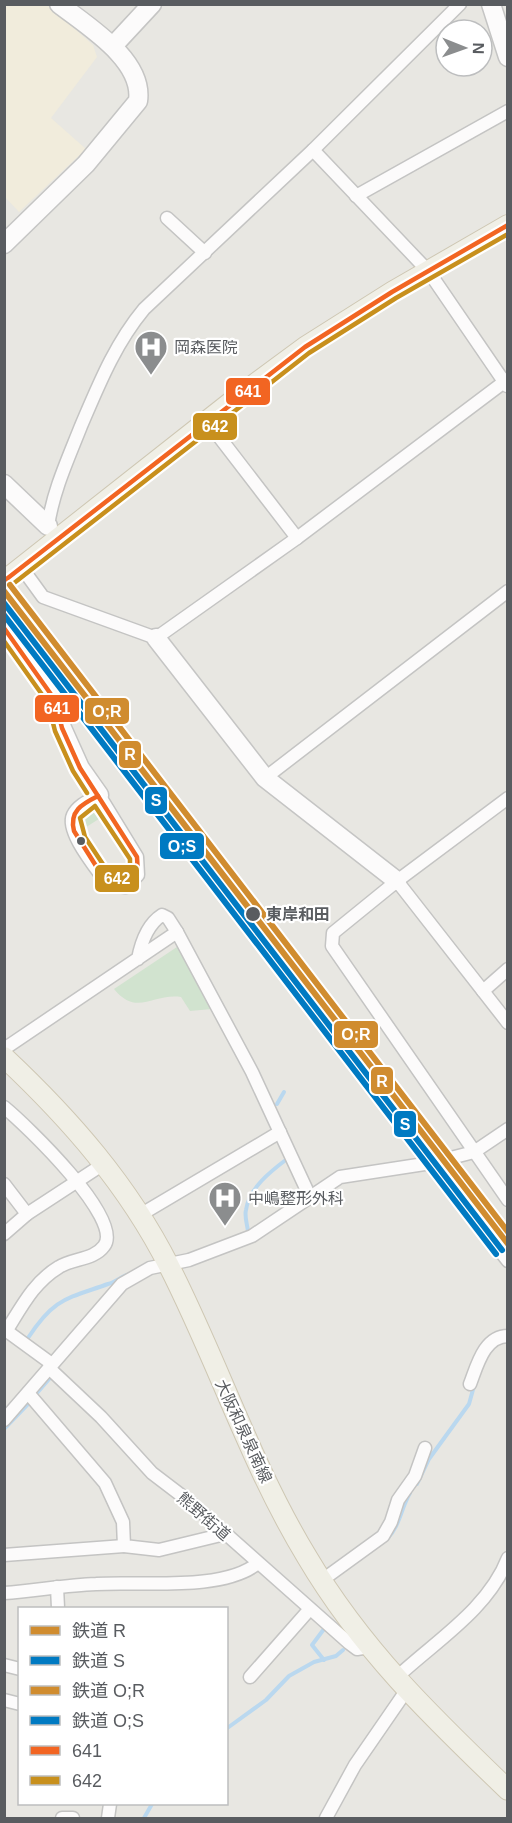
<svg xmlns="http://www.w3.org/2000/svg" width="512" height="1823" font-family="Arial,'Noto Sans JP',sans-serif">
  <rect width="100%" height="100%" fill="#e8e7e2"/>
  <polygon fill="#f1ecdc" points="4,5 48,5 93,45 97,57 51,118 86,149 19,212 5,197"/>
  <g fill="#d1e3cf">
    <polygon points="94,811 102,817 80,831 79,817 87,811"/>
    <polygon points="130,865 131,874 127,881 115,881 111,878"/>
    <path d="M177,947l35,62 -22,2 -9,-14c-28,-4 -44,20 -67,-8z"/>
  </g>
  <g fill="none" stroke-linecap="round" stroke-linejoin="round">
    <g stroke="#bad8ef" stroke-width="4">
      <polyline points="277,1104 284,1092"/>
      <path d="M248,1233c0,-7 -4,-16 -2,-23 3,-22 25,-39 41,-51"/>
      <path d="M28,1338c26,-40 38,-39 80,-54 8,-2 14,-8 22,-10"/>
      <polyline points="37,1393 50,1378"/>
      <polyline points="4,1429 28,1404"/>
      <polyline points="417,1484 429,1459 469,1404 474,1386"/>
      <path d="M387,1539c13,-13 14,-31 23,-46"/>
      <polyline points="324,1660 312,1645 324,1629"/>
      <polyline points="226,1729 266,1700 289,1676 314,1662 336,1656 343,1650"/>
      <polyline points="144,1818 152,1804"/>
    </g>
    <g stroke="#c4c4c3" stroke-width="15">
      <g id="street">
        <polyline points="313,150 429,272 507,386"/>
        <polyline points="356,196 508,111"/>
        <polyline points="167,218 205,253"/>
        <polyline points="207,421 297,538"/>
        <path d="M50,529l-2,-3c5,-35 20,-67 33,-100 18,-42 34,-82 63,-117l169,-159 147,-146"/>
        <polyline points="22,568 43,597 156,638 297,538 508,379"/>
        <polyline points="265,778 508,591"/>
        <path d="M99,795l38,62 1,18 -12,12 -18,-2c-10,-15 -43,-53 -35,-70 5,-10 17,-15 26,-20z"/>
        <polyline points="508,798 397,881 333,933 332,946 508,1200"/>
        <polyline points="397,881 508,1023"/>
        <polyline points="177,932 252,1072 310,1197"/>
        <polyline points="483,991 508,969"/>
        <path d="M4,1049l173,-117 -9,-14 -6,-3c-14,9 -21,28 -24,44"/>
        <path d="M4,1107c22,18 121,113 100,139 -10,14 -31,12 -45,21 -25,15 -37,39 -52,63"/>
        <polyline points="431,1163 508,1261"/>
        <polyline points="4,1184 27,1214"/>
        <polyline points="140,1215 280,1132"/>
        <polyline points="4,1234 27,1214 105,1163"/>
        <polyline points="4,1329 52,1364"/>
        <polyline points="49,1368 101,1417 152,1473 190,1502 349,1643 357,1649 369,1647"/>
        <path d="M470,1384c7,-18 14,-48 38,-48"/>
        <polyline points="28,1393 105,1483 123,1522 124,1546 159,1550 225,1534"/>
        <polyline points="4,1420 122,1284 150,1268 189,1260 252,1236 340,1177 431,1163 474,1152 508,1129"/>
        <polyline points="4,1555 124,1546"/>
        <polyline points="321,1581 383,1536 391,1522 398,1500 415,1476 425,1448"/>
        <polyline points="57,1587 58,1608"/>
        <path d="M4,1593c31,-2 61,-8 92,-9 44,-3 127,8 162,-21"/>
        <polyline points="4,1665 20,1669"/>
        <polyline points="250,1677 309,1610"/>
        <path d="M395,1679c39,-37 93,-69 113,-121"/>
        <polyline points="4,1700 20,1704"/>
        <polyline points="62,1818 73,1818"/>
        <polyline points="108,1818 110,1804"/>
        <polyline points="326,1818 355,1765 406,1691"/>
      </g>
    </g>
    <g stroke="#c5c5c4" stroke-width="21">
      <g id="secondary">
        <polyline points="491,4 508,57"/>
        <polyline points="113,46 152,4"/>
        <path d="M4,244l82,-80 52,-63c6,-41 -51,-75 -79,-97"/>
        <polyline points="4,484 48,526"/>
        <polyline points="4,627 55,700 62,728 80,768 99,795"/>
        <polyline points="156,638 265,778 397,881"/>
      </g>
    </g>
    <g stroke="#cec7b3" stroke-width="22">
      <g id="primary">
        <polyline points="4,581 240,395 305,347 392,292 508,225"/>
        <path d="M4,1057c66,62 124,128 165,209 49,96 82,199 138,291 55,93 124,159 201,233"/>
      </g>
    </g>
    <use href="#street" stroke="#fcfbfb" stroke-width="12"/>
    <use href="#secondary" stroke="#fcfbfb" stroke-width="18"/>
    <use href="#primary" stroke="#f0efe6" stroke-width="20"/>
    <g stroke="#fff" stroke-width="9">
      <g id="bus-1">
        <polyline points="4,581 305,347 392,292 508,225"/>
        <polyline points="4,628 55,700 62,728 80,768 98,796"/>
        <path d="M98,796l39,61 1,18 -12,12 -18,-2 -34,-54c-5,-20 8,-27 24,-35z"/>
      </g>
    </g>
    <g stroke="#fff" stroke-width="9">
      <g id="bus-2">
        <polyline points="9,587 309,353 396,298 508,234"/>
        <polyline points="4,641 48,703 55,731 73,771 87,793"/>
        <polygon points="95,806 130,859 130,872 123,879 112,878 85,837 80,818"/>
      </g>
    </g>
    <use href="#bus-1" stroke="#f26522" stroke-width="4.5"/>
    <use href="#bus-2" stroke="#c8901d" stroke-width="4.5"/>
    <g stroke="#fff" stroke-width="10">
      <polyline id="rail-1" points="4,591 508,1244"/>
    </g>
    <g stroke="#fff" stroke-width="10">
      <polyline id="rail-2" points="4,603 502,1250"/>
    </g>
    <g stroke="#fff" stroke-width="10">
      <polyline id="rail-3" points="10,585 508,1232"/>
    </g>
    <g stroke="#fff" stroke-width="10">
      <polyline id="rail-4" points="4,615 496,1254"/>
    </g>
    <use href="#rail-1" stroke="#d08c2f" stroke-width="6"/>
    <use href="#rail-2" stroke="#007ac2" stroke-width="6"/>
    <use href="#rail-3" stroke="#d08c2f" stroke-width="6"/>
    <use href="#rail-4" stroke="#007ac2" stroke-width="6"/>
  </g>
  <defs>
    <g id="hospital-pin" transform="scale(1.725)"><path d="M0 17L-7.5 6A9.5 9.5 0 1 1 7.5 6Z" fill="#8b8d8e" stroke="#fff"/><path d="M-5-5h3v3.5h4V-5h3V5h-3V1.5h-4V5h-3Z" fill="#fff"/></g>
  </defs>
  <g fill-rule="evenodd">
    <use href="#hospital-pin" x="151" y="347"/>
    <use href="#hospital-pin" x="225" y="1198"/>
  </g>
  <g fill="#595c60" stroke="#fff" stroke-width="2">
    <circle cx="81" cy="841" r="5"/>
    <circle cx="253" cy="914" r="8"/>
  </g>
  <g text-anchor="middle" stroke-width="4.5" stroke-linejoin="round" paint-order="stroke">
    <g font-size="16" fill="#595c60" stroke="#fff" text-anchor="start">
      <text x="174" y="353">岡森医院</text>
      <text x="248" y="1204">中嶋整形外科</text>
    </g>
    <g font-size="16" font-weight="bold" fill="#595c60" stroke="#fff" text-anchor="start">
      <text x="266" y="920">東岸和田</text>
    </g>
    <g font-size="16" fill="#595c60" stroke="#fff">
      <text transform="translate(244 1431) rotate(65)" y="6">大阪和泉泉南線</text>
      <text transform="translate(204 1516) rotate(41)" y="6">熊野街道</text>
    </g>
  </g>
  <g stroke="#fff" stroke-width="2">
    <rect x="225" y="377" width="46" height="29" rx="6" fill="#f26522"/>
    <rect x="192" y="412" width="46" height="29" rx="6" fill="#c8901d"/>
    <rect x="34" y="694" width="46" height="29" rx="6" fill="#f26522"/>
    <rect x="84" y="697" width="46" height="28" rx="6" fill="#d08c2f"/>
    <rect x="118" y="740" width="24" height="29" rx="6" fill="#d08c2f"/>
    <rect x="144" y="786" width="24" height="29" rx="6" fill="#007ac2"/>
    <rect x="159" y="832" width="46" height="28" rx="6" fill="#007ac2"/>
    <rect x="94" y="864" width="46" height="29" rx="6" fill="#c8901d"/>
    <rect x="333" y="1020" width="46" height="29" rx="6" fill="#d08c2f"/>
    <rect x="370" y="1066" width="24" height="29" rx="6" fill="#d08c2f"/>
    <rect x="393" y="1110" width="24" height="28" rx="6" fill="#007ac2"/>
  </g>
  <g font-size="16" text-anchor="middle" font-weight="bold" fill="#fff">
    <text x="248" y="397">641</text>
    <text x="215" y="432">642</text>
    <text x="57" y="714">641</text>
    <text x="107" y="717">O;R</text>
    <text x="130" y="760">R</text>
    <text x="156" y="806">S</text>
    <text x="182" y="852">O;S</text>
    <text x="117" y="884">642</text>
    <text x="356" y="1040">O;R</text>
    <text x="382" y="1087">R</text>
    <text x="405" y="1130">S</text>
  </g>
  <rect width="512" height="1823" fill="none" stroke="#595c60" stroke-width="12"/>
  <rect x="18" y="1607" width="210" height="198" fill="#ffffff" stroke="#bdbebf" stroke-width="1.5"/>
  <rect x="30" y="1626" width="30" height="9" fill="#d08c2f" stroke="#bdbebf" stroke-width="1.5"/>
  <text x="72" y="1637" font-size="18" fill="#595c60">鉄道 R</text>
  <rect x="30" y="1656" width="30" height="9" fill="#007ac2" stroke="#bdbebf" stroke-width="1.5"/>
  <text x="72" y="1667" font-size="18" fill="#595c60">鉄道 S</text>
  <rect x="30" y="1686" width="30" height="9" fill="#d08c2f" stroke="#bdbebf" stroke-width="1.5"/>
  <text x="72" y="1697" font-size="18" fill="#595c60">鉄道 O;R</text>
  <rect x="30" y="1716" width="30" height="9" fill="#007ac2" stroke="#bdbebf" stroke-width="1.5"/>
  <text x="72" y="1727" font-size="18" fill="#595c60">鉄道 O;S</text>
  <rect x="30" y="1746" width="30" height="9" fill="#f26522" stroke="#bdbebf" stroke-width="1.5"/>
  <text x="72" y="1757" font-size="18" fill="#595c60">641</text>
  <rect x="30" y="1776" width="30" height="9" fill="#c8901d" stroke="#bdbebf" stroke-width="1.5"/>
  <text x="72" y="1787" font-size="18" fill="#595c60">642</text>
  <g transform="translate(464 48) rotate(91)"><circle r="28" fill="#ffffff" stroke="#bdbebf" stroke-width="1.5"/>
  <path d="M0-4.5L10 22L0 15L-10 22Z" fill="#8b8d8e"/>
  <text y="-9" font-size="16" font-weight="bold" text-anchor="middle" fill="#595c60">N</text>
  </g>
</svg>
